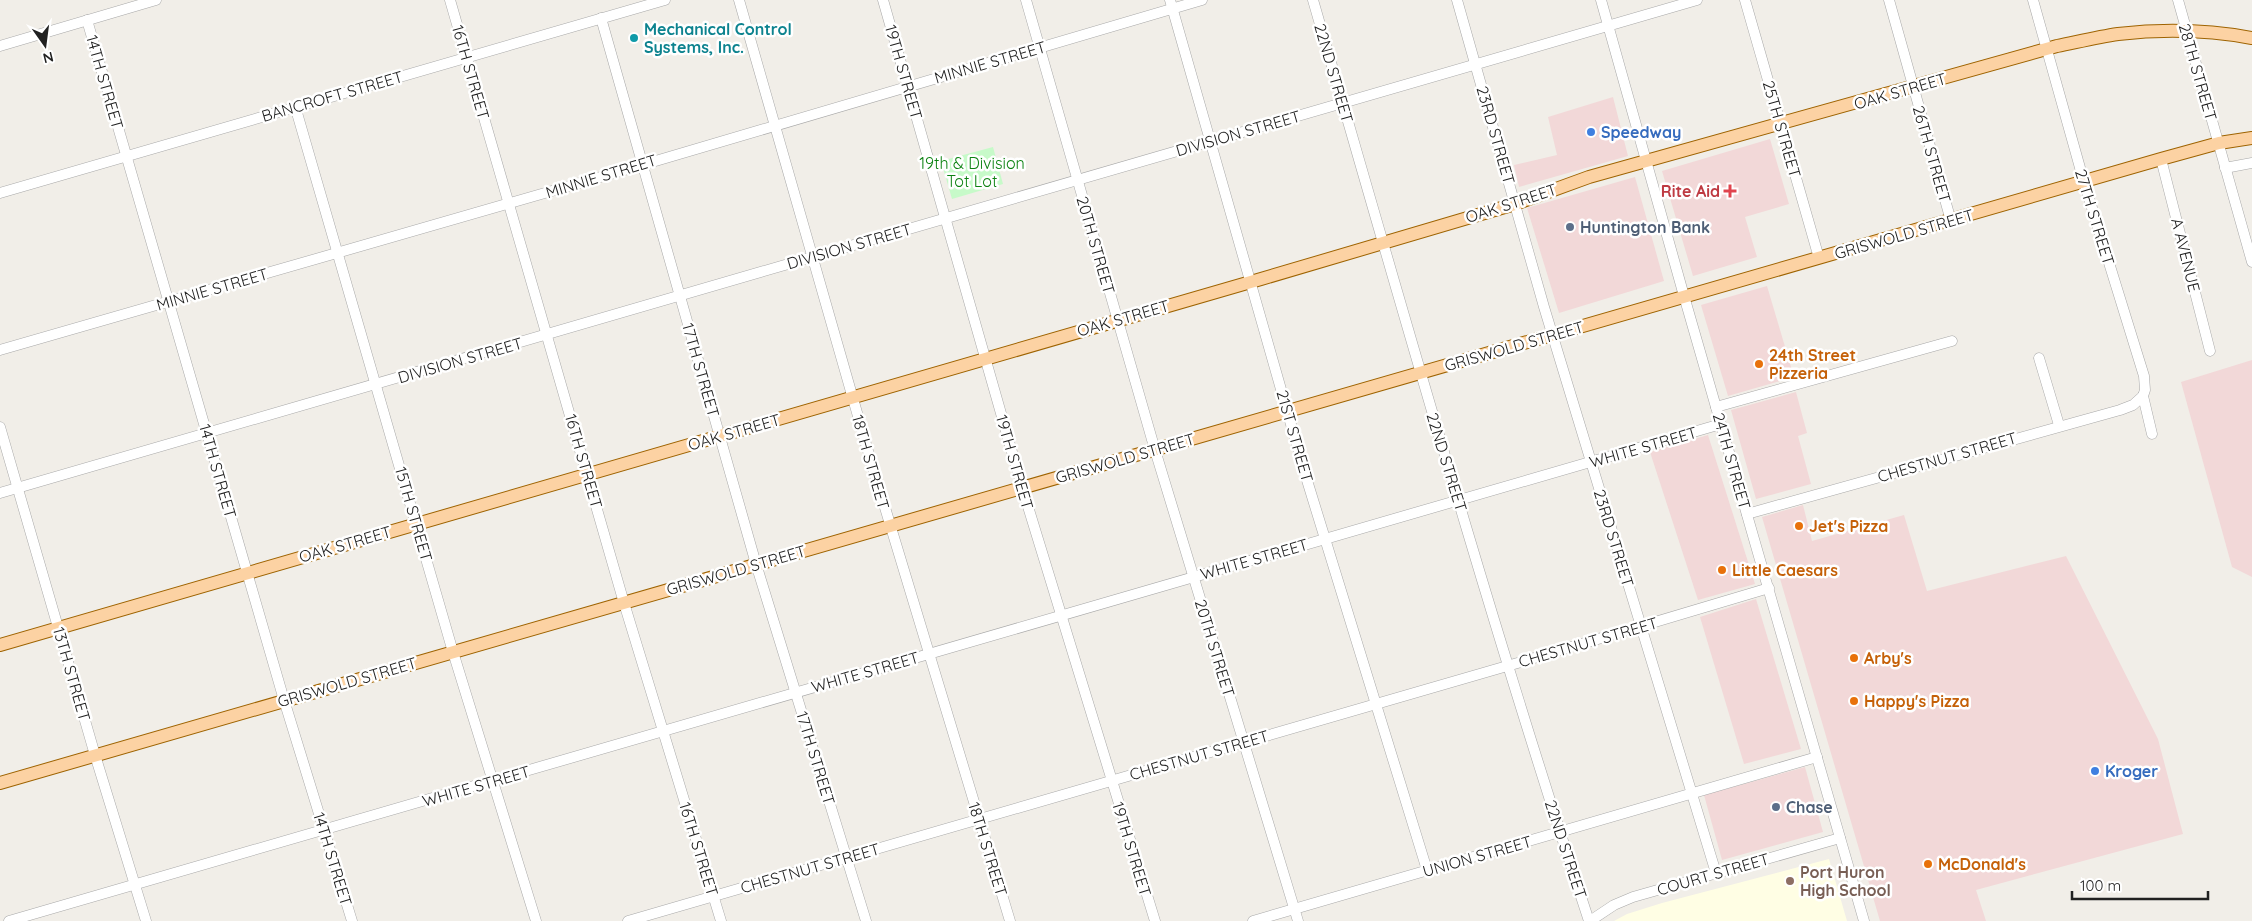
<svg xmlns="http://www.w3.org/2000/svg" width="2252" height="921" font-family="Quicksand,sans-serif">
  <rect width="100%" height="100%" fill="#f1eee8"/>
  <g fill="#f2d8d8">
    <polygon points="1613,97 1628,156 1519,187 1514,165 1557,155 1548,117"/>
    <polygon points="1770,139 1789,204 1745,217 1757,257 1693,276 1662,171"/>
    <polygon points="1635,177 1664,281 1559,313 1527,208"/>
    <polygon points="1767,286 1794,377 1728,396 1701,305"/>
    <polygon points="2252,360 2252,577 2232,567 2181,382"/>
    <polygon points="1796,392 1807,433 1798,436 1811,484 1756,499 1731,410"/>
    <polygon points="1708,435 1755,584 1698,600 1650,452"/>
    <polygon points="1803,505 1812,541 1904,515 1927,591 2066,556 2158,739 2183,834 1976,890 1986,921 1880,921 1762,517"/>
    <polygon points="1756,599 1801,749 1744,764 1700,617"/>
    <polygon points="1805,767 1823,832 1722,860 1704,795"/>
  </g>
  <polygon fill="#fffee4" points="1829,859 1847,921 1614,921 1627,914 1662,903"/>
  <polygon fill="#c7fac9" points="993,147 1003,184 952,199 941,161"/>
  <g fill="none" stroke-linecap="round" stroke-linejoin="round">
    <g stroke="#a8a8a8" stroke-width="11">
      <g id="minor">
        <polyline points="450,0 624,603 721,921"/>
        <polyline points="739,0 870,458 1010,921"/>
        <polyline points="883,0 1022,487 1155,921"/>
        <polyline points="1026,0 1155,450 1298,921"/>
        <polyline points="1170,0 1306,477 1427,870"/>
        <path d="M1313,0c89,308 176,617 276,921"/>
        <polyline points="1457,0 1544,307 1716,873"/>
        <polyline points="1601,0 1684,296 1864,921"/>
        <polyline points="1745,0 1819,258"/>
        <polyline points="1889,0 1951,221"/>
        <polyline points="2033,0 2084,182 2144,376 2145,390 2143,396 2152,434"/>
        <polyline points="2178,0 2252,262"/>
        <polyline points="601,18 756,564 866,921"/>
        <polyline points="87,20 284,700 352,921"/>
        <polyline points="0,46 156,0"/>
        <polyline points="295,106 453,652 536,921"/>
        <polyline points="2161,159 2210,351"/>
        <polyline points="2225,168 2252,163"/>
        <polyline points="0,193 665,0"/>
        <polyline points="0,350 642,165 1202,0"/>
        <polyline points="2039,358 2059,425"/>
        <polyline points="1716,407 1952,341"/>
        <polyline points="0,427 95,755 146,921"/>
        <polyline points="0,493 1697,0"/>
        <polyline points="1747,514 2120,410 2133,405 2143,396"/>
        <polyline points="9,921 1721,424"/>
        <polyline points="628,921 1521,662 1769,588"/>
        <polyline points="1253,921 1817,757"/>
        <polyline points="1590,921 1614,905 1633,897 1840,838"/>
      </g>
    </g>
    <g stroke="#9e6301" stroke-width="14">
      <g id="major">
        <path d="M0,645l1261,-366 254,-75 74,-27 468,-131c20,-4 41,-9 61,-12 43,-5 91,-4 134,4"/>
        <polyline points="0,783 2161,159 2219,143 2252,138"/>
      </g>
    </g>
    <use href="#minor" stroke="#fff" stroke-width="10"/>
    <use href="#major" stroke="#fcd2a3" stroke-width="12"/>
  </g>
  <circle fill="#0f9aa8" stroke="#fff" stroke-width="2" cx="634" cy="38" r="5"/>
  <g fill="#3f7fe0" stroke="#fff" stroke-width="2">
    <circle cx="1591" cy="132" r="5"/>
    <circle cx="2095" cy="771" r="5"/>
  </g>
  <path fill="#e0444e" stroke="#fff" stroke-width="2" d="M1727.5 183.5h5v5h5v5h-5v5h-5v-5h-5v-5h5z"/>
  <g fill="#5c6f8a" stroke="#fff" stroke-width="2">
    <circle cx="1570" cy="227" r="5"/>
    <circle cx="1776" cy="807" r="5"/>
  </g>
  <g fill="#e8710a" stroke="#fff" stroke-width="2">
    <circle cx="1759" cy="364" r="5"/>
    <circle cx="1799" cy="526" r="5"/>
    <circle cx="1722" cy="570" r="5"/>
    <circle cx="1854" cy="658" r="5"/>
    <circle cx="1854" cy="701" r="5"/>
    <circle cx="1928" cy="864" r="5"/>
  </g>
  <circle fill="#8d6e63" stroke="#fff" stroke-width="2" cx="1790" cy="881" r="5"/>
  <g text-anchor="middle" stroke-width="5" stroke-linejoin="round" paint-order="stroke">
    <g font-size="16" font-weight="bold" fill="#0d838f" stroke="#fff" text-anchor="start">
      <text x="644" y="35">Mechanical Control<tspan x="644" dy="18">Systems, Inc.</tspan></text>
    </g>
    <g font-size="16" fill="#212121" stroke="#fff">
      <text transform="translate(990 62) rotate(-16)" y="6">MINNIE STREET</text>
      <text transform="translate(471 72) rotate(74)" y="6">16TH STREET</text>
      <text transform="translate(904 72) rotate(74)" y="6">19TH STREET</text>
      <text transform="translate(2198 72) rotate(74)" y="6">28TH STREET</text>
      <text transform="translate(1334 73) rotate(74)" y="6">22ND STREET</text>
      <text transform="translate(105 82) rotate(74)" y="6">14TH STREET</text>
      <text transform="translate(1900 91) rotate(-16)" y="6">OAK STREET</text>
      <text transform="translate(332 96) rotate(-16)" y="6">BANCROFT STREET</text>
      <text transform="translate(1782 129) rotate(74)" y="6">25TH STREET</text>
      <text transform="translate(1238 133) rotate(-16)" y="6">DIVISION STREET</text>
      <text transform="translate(1496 135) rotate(74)" y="6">23RD STREET</text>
      <text transform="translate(1932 154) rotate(74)" y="6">26TH STREET</text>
      <text transform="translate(601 176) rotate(-17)" y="6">MINNIE STREET</text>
      <text transform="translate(1511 203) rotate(-18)" y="6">OAK STREET</text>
      <text transform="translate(2095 217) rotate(73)" y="6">27TH STREET</text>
      <text transform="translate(1904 234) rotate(-16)" y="6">GRISWOLD STREET</text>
      <text transform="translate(1096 245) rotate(74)" y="6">20TH STREET</text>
      <text transform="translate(849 246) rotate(-16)" y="6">DIVISION STREET</text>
      <text transform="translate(2186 255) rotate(76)" y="6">A AVENUE</text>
      <text transform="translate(212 289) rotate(-16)" y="6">MINNIE STREET</text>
      <text transform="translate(1123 318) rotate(-16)" y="6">OAK STREET</text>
      <text transform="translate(1514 346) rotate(-16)" y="6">GRISWOLD STREET</text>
      <text transform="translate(460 360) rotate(-16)" y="6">DIVISION STREET</text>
      <text transform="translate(701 370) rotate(74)" y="6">17TH STREET</text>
      <text transform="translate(734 432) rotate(-16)" y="6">OAK STREET</text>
      <text transform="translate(1295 436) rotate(74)" y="6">21ST STREET</text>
      <text transform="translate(1643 447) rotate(-16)" y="6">WHITE STREET</text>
      <text transform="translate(1947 457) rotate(-16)" y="6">CHESTNUT STREET</text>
      <text transform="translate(1125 458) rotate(-16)" y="6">GRISWOLD STREET</text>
      <text transform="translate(584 461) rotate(74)" y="6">16TH STREET</text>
      <text transform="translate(1732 461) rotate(74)" y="6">24TH STREET</text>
      <text transform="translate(871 462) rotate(74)" y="6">18TH STREET</text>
      <text transform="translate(1015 462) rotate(74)" y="6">19TH STREET</text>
      <text transform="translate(1447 462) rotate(73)" y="6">22ND STREET</text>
      <text transform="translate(218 471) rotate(74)" y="6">14TH STREET</text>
      <text transform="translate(414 514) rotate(74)" y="6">15TH STREET</text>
      <text transform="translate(1614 538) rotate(73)" y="6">23RD STREET</text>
      <text transform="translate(345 544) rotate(-16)" y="6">OAK STREET</text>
      <text transform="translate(1254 559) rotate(-16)" y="6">WHITE STREET</text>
      <text transform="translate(736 570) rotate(-16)" y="6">GRISWOLD STREET</text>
      <text transform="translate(1588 642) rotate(-16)" y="6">CHESTNUT STREET</text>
      <text transform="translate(1215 648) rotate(73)" y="6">20TH STREET</text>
      <text transform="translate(865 672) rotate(-16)" y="6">WHITE STREET</text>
      <text transform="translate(72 674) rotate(74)" y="6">13TH STREET</text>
      <text transform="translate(347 682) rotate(-16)" y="6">GRISWOLD STREET</text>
      <text transform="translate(1199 755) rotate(-16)" y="6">CHESTNUT STREET</text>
      <text transform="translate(816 758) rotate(73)" y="6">17TH STREET</text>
      <text transform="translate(476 786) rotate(-16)" y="6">WHITE STREET</text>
      <text transform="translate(699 849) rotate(73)" y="6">16TH STREET</text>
      <text transform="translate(988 849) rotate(73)" y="6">18TH STREET</text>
      <text transform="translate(1132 849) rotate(73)" y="6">19TH STREET</text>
      <text transform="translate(1566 849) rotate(72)" y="6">22ND STREET</text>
      <text transform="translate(1477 856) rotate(-16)" y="6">UNION STREET</text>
      <text transform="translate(333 859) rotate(73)" y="6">14TH STREET</text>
      <text transform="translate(810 868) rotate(-16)" y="6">CHESTNUT STREET</text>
      <text transform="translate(1713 874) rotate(-16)" y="6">COURT STREET</text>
    </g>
    <g font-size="16" font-weight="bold" fill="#366cbe" stroke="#fff" text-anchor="start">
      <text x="1601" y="138">Speedway</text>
      <text x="2105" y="777">Kroger</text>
    </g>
    <g font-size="16" fill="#0c8211" stroke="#fff">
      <text x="972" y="169">19th &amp; Division<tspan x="972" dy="18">Tot Lot</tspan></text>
    </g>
    <g font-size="16" font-weight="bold" fill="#be3a42" stroke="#fff" text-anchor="end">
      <text x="1720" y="197">Rite Aid</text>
    </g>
    <g font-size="16" font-weight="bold" fill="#4e5e75" stroke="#fff" text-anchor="start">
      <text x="1580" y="233">Huntington Bank</text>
      <text x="1786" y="813">Chase</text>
    </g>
    <g font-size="16" font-weight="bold" fill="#c56008" stroke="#fff" text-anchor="start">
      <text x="1769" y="361">24th Street<tspan x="1769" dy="18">Pizzeria</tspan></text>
      <text x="1809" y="532">Jet's Pizza</text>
      <text x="1732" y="576">Little Caesars</text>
      <text x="1864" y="664">Arby's</text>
      <text x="1864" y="707">Happy's Pizza</text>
      <text x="1938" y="870">McDonald's</text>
    </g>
    <g font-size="16" font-weight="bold" fill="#785e54" stroke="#fff" text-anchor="start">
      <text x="1800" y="878">Port Huron<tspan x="1800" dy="18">High School</tspan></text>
    </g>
  </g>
  <g transform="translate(45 45) rotate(166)" stroke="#ffffff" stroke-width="4" paint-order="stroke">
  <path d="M0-4L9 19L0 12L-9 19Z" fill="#212121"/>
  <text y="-8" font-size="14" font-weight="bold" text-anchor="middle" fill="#212121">N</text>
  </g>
  <path d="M2072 891v8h136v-8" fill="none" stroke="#212121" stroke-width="2.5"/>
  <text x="2080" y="891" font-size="15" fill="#212121" stroke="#ffffff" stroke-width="4" paint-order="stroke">100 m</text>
</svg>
